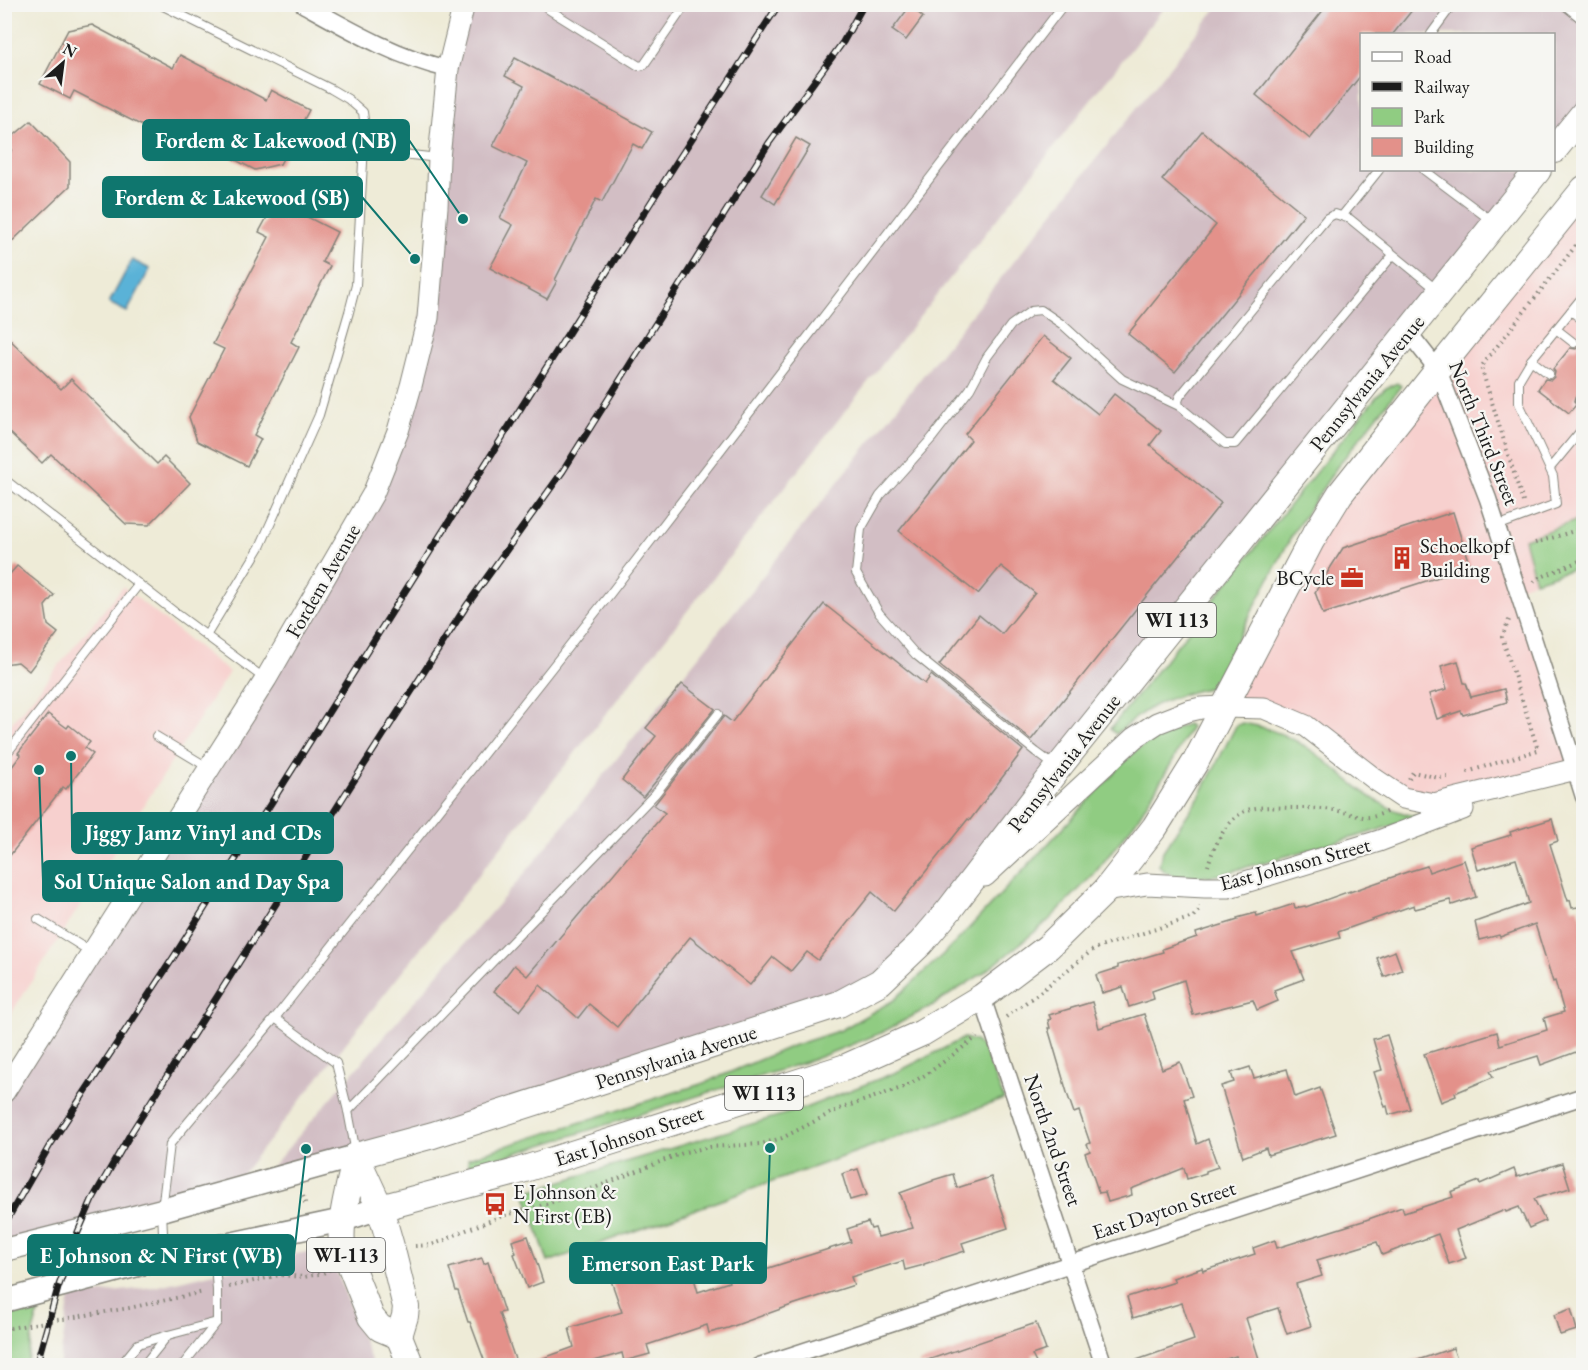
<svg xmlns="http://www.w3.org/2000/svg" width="1588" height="1370" font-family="'EB Garamond',serif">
  <rect width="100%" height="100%" fill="#f6f6f2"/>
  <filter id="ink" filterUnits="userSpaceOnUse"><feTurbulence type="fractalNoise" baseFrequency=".0167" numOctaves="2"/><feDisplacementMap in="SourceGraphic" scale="12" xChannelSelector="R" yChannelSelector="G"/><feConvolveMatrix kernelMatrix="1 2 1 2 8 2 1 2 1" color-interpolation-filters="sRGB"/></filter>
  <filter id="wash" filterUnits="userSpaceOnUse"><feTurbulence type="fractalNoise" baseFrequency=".008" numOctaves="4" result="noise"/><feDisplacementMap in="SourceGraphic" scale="24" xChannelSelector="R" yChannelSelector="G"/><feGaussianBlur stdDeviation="1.35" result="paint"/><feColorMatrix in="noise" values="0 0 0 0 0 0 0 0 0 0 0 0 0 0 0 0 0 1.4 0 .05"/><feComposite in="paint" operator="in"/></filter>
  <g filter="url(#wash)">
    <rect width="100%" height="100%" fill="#eeebd7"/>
    <g fill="#f7d0ce">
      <polygon points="1583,189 1583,519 1581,519 1535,543 1535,581 1517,588 1575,770 1434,804 1403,798 1306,726 1224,707 1311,541"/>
      <polygon points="123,587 229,672 5,1023 5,731"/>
    </g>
    <g fill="#d2bec4">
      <polygon points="464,5 1166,5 229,1191 5,1250 5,1092 373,494 411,386"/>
      <polygon points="1219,5 1583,5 1583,113 1554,150 1554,34 1362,34 1362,170 1538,170 880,982 258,1183 531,866"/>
      <polygon points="317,1251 324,1252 332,1260 373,1365 59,1366 70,1297 154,1287 301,1253"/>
    </g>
    <g fill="#90cc82" stroke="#56744f" stroke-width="1.5">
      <path d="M1397,383l4,3 -64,81 -42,63 -83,157c-18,4 -35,8 -52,16 -16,7 -30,19 -44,31l-6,-5 267,-333 9,-8z"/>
      <polygon points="1581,519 1583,519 1583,566 1535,581 1524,539"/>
      <path d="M1242,723c26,4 48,13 69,27 37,26 61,59 109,67l-58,18 -144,40c-17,2 -49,8 -59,-10l4,-14 36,-54 37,-71z"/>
      <polygon points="1187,724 1191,727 1171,764 1136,821 1094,874 1048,921 988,970 933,1005 881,1033 812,1060 510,1155 469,1165 468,1158 707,1082 792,1046 841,1030 894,1000 955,943 1135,751 1156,737"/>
      <polygon points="964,1038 975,1041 983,1048 1004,1099 548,1262 525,1192 805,1108 899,1071"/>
      <polygon points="41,1304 33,1332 26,1365 5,1365 4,1312"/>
    </g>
    <polygon fill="#5ab2d7" stroke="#3b677a" stroke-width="1.5" points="132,260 150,269 127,312 109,303"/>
    <g id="blocks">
      <g fill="#e3918a">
        <polygon points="1328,4 1417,4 1393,34 1362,34 1362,74 1310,139 1256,95"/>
        <polygon points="910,6 923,17 906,40 892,30"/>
        <polygon points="92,25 173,68 180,55 266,100 271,90 309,110 280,164 255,170 185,134 180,145 74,91 70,99 40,84 68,30"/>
        <polygon points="515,58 652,132 642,149 633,144 602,202 596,199 555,280 557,281 547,299 490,268 513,225 500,218 527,163 493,146 524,86 505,76"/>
        <polygon points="31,121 70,162 70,186 4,249 4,157 12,150 5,143"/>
        <polygon points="1202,131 1304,214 1175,372 1128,334 1216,225 1162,180"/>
        <polygon points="796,138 810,146 775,204 762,195"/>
        <polygon points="276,201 337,232 322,262 330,266 291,342 299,347 254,435 261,439 247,466 197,441 189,417 224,349 213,344 269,237 259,232"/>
        <polygon points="1584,330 1584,395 1579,394 1575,397 1574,401 1576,405 1569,413 1538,389 1545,379 1551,380 1554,377 1555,372 1553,369 1570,348 1576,349 1579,346 1580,341 1578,338"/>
        <polygon points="4,334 61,389 71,379 157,464 164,457 190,483 149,525 126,524 51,454 42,463 4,427"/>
        <polygon points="1043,336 1071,358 1054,379 1098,414 1114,394 1161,431 1150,445 1221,503 1031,740 939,665 979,615 1002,634 1035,593 1001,566 978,594 899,531 971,440 965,434"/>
        <polygon points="1453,512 1470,567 1323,614 1315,592 1343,548"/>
        <polygon points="17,566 54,595 45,606 48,625 58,633 29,671 18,662 4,664 4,576 9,575"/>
        <polygon points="824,604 925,684 931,675 1023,750 970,820 968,819 894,911 872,892 818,960 807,952 791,971 773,957 750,985 690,937 617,1027 589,1004 578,1018 540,985 520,1011 494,991 514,965 527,976 665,813 654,805 724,716 732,722"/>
        <polygon points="1458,661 1464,683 1466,683 1471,697 1504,689 1507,702 1463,715 1461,711 1437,719 1429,694 1447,689 1441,666"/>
        <polygon points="682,684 715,709 643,797 622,780 656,736 646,728"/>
        <polygon points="48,714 67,728 69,725 90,742 85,748 93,754 66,789 63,787 4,863 4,777 21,755 18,753"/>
        <polygon points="1552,819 1558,841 1550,844 1568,901 1570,900 1572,908 1578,907 1584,923 1584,1049 1541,1065 1538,1056 1490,1071 1493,1077 1455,1093 1456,1096 1441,1102 1424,1054 1497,1032 1500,1045 1547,1030 1544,1018 1564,1012 1555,981 1553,982 1535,924 1500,937 1499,935 1479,940 1475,922 1529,903 1516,859 1478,870 1471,847 1511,835 1510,832"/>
        <polygon points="1464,860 1476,897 1452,905 1450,900 1415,909 1414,905 1338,932 1340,938 1293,952 1304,979 1274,990 1278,1001 1257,1010 1253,1000 1193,1015 1184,980 1152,991 1154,999 1129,1007 1123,987 1102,993 1096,975 1118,968 1118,965 1163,952 1162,949 1197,937 1196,933 1238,920 1237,918 1256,913 1257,916 1294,904 1295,908 1305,906 1306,907 1350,891 1350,892 1407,872 1427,866 1429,872"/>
        <polygon points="1395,951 1402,970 1384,977 1377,958"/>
        <polygon points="1092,1002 1099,1028 1144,1014 1162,1069 1180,1062 1192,1096 1184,1099 1197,1144 1208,1139 1218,1167 1206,1171 1206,1173 1187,1179 1184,1168 1131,1189 1132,1195 1108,1202 1105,1192 1099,1193 1085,1153 1090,1151 1087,1144 1090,1143 1079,1111 1074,1113 1068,1096 1048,1028 1050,1028 1048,1020 1051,1019 1049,1015"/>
        <polygon points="1387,1035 1410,1109 1389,1115 1387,1106 1385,1107 1374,1072 1382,1070 1373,1039"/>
        <polygon points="1250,1067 1254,1078 1287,1069 1295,1097 1320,1088 1336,1134 1268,1155 1266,1148 1243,1157 1221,1086 1234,1082 1231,1073"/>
        <polygon points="1562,1163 1570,1188 1534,1199 1545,1221 1529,1228 1519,1207 1506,1212 1505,1210 1456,1230 1466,1258 1449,1264 1438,1234 1382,1255 1377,1242 1317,1260 1322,1276 1296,1284 1311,1326 1287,1334 1278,1308 1246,1318 1260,1362 1249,1365 1239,1365 1236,1356 1207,1365 1128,1365 1128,1363 1194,1340 1182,1303 1133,1318 1127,1297 1175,1282 1173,1278 1202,1268 1203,1271 1255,1254 1253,1248 1275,1240 1277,1248 1363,1221 1402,1207 1404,1213 1453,1197 1451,1192 1479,1181 1480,1184 1514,1169 1517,1177"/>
        <polygon points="858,1169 867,1195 850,1200 842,1174"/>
        <polygon points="953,1174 957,1188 991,1177 1008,1228 962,1243 965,1251 924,1264 924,1265 905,1270 903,1261 851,1277 854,1285 789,1306 728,1328 709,1333 707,1325 647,1345 650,1354 624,1361 622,1353 581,1365 530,1365 530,1363 574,1347 569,1328 622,1312 608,1272 645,1260 649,1274 689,1261 698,1292 729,1282 727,1276 757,1265 759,1271 851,1242 847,1229 868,1222 871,1229 875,1228 878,1237 913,1228 900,1193 933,1181 933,1180"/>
        <polygon points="528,1236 543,1282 527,1288 514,1254 516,1253 512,1241"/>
        <polygon points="482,1258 484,1264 488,1262 504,1312 499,1313 517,1365 486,1365 470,1322 468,1322 458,1291 456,1291 449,1268"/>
        <polygon points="1571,1309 1577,1330 1560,1335 1554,1315"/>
        <polygon points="1036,1323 1046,1350 1032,1355 1037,1365 919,1365 919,1363"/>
        <polygon points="1453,1348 1459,1365 1410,1365 1409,1363"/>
      </g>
    </g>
  </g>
  <g filter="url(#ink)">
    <use href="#blocks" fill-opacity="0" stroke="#85847a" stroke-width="1.5"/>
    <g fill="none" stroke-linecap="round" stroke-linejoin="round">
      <g stroke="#85847a" stroke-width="10">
        <g id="service">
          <polyline points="159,4 331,89 348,99 363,112 365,128 356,285 349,312 319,415 260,547 206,636"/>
          <polyline points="544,4 548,9 639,66 644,65 646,62 686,4"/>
          <polyline points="1563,4 1584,21"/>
          <polyline points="1431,34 1453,4"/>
          <polyline points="364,150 439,158"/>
          <polyline points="1424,170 1493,222"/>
          <polyline points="1342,216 1379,170"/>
          <polyline points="1393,255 1235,444 1225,444 1179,406 1178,401 1180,396 1327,218 1335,214 1350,219 1437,290"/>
          <polyline points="1571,311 1584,321"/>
          <polyline points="1556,329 1574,343"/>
          <polyline points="1531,360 1549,374"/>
          <polyline points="1580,400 1584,402"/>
          <polyline points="1550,468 1584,427"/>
          <polyline points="4,479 177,614 265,679"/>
          <polyline points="1497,526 1556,504 1553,476 1519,403 1519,380 1531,360 1584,295"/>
          <polyline points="156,736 209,768"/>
          <polyline points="4,757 139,584"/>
          <polyline points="1055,766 1036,752 916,655 879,613 856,573 861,529 880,496 932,438 970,389 987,357 1011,325 1031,311 1041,310 1063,325 1122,379 1179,406"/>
          <polyline points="38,919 91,952"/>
          <polyline points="275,1018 336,1063 348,1111 356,1153"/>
          <polyline points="348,1111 655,794 718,714"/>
          <polyline points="164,1257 162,1210 170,1144 275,1018 610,594 1064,4"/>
          <polyline points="120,1366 138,1344 168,1335"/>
          <polyline points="143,1366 168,1335 217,1322"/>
          <polyline points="182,1366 217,1322 217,1290 214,1250"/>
        </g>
      </g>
      <g stroke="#85847a" stroke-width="19">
        <g id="minor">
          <path d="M303,4c47,26 93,53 145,65"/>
          <polyline points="1408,332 1438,370 1488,499 1568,746 1584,797"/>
          <polyline points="982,997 1104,1366"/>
          <polyline points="759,1366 1584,1096"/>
        </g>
      </g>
      <g stroke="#85847a" stroke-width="23">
        <g id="tertiary">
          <polyline points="985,876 1134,738 1157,723 1188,711 1201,708 1224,707 1264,708 1306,726 1376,780 1403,798 1434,804 1584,767"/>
          <polyline points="1105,891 1147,884 1205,887 1229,887 1379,841 1463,809"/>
          <polyline points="4,1092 266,679 373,494 398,431 411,386 428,318 437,207 439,158 448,69 464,4"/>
        </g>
      </g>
      <g stroke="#85847a" stroke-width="25">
        <g id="secondary">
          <polyline points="4,1250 162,1210 356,1156"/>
          <polyline points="4,1301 164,1258 343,1220 380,1208"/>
        </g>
      </g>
      <g stroke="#85847a" stroke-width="28">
        <g id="primary">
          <polyline points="1554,150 1584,113"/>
          <polyline points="356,1156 433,1135 839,1004 880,982 921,943 949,910 1058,768 1538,170"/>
          <polyline points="356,1156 380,1208 392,1250 406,1307 405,1316 399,1336 411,1366"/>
          <path d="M356,1156c-5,24 -17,64 -14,88l29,73 9,11 19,8"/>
          <polyline points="380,1208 512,1173 846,1067 922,1033 982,997 1048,947 1105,891 1155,827 1196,761 1311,541 1340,494 1438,370 1584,189"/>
        </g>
      </g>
      <g stroke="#85847a" stroke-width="4" stroke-dasharray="1.5 4.5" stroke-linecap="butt">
        <polyline points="1523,502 1481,367 1584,235"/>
        <polyline points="1535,543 1584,528"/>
        <polyline points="1534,582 1539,578 1584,559"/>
        <polyline points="1467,772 1538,750 1502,637 1509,620"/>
        <polyline points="1409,779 1413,772 1439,778 1448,777"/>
        <path d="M1208,866c5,-20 21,-52 43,-57 13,-3 29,-1 42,-1 15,0 31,0 46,3 23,5 26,11 49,0"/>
        <polyline points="1006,1017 1036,995 1094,949 1193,917 1199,910 1200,906"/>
        <polyline points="303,1196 306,1206"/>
        <polyline points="415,1246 431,1245 445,1240 461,1232 502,1216 540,1206 597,1187 685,1152 710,1147 761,1144 782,1138 839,1109 904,1087 927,1074 977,1037"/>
        <polyline points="229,1287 279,1275 304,1277 323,1273 330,1269"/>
        <polyline points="4,1329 129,1308 204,1292"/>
        <polyline points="4,1340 9,1328"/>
      </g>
      <use href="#service" stroke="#fff" stroke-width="8"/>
      <use href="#minor" stroke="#fff" stroke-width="16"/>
      <use href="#tertiary" stroke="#fff" stroke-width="21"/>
      <use href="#secondary" stroke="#fff" stroke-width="22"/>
      <use href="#primary" stroke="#fff" stroke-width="26"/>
      <g stroke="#1c1c1c" stroke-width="7">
        <g id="rail">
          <polyline points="4,1225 50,1145 175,955 658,191 779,4"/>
          <polyline points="36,1366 58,1288 78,1232 92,1200 131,1133 346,793 467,605 563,471 769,143 843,42 864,4"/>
        </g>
      </g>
      <use href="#rail" stroke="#f6f6f2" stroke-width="4.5" stroke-dasharray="14" stroke-linecap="butt"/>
    </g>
  </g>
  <defs>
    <g id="building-bare" transform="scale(1.8)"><path d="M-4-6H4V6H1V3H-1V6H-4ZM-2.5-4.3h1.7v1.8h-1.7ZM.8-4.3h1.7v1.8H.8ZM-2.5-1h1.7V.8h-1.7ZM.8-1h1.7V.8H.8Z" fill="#c8321e" stroke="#f6f6f2" stroke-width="2.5" paint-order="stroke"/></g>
    <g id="office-bare" transform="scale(1.8)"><path d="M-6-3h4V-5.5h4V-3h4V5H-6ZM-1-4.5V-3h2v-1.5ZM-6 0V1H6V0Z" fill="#c8321e" stroke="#f6f6f2" stroke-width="2.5" paint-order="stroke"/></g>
    <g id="bus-bare" transform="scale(1.8)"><path d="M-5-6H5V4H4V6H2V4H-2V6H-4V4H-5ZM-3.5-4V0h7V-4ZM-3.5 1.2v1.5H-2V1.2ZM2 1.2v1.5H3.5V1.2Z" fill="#c8321e" stroke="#f6f6f2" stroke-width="2.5" paint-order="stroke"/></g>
  </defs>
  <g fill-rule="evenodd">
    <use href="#building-bare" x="1402" y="558"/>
    <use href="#office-bare" x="1352" y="578"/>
    <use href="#bus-bare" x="495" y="1204"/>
  </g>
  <g text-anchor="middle" stroke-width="4.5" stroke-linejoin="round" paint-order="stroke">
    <g fill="#f6f6f2" stroke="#5d5d5c" stroke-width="1.5">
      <rect x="1138" y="603" width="78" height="34" rx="4.5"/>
      <rect x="725" y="1076" width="78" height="34" rx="4.5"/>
      <rect x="307" y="1238" width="78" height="34" rx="4.5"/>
    </g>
    <g font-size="20" font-weight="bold" fill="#1c1c1c">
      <text x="1177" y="627">WI 113</text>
      <text x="764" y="1100">WI 113</text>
      <text x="346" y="1262">WI-113</text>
    </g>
    <g font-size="21" fill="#1c1c1c" stroke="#f6f6f2">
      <text transform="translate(1367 383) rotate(-51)" y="7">Pennsylvania Avenue</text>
      <text transform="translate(1484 433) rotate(68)" y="7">North Third Street</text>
      <text transform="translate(323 581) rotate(-60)" y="7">Fordem Avenue</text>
      <text transform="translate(1064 763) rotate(-52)" y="7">Pennsylvania Avenue</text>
      <text transform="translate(1295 864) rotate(-15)" y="7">East Johnson Street</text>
      <text transform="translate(676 1057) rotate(-18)" y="7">Pennsylvania Avenue</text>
      <text transform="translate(629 1136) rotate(-18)" y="7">East Johnson Street</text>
      <text transform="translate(1053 1140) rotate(71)" y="7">North 2nd Street</text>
      <text transform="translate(1164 1210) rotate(-18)" y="7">East Dayton Street</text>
    </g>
    <g font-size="21" fill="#1c1c1c" stroke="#f6f6f2" text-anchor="start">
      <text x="1420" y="553">Schoelkopf<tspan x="1420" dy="24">Building</tspan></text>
      <text x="1334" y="585" text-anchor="end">BCycle</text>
      <text x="513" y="1199">E Johnson &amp;<tspan x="513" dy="24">N First (EB)</tspan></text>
    </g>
  </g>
  <path fill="none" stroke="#0f766e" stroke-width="2" d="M463 219L409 140M415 259L362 197M71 756L72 833M39 770L43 881M306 1149L294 1255M770 1148L766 1263"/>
  <g fill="#0f766e" stroke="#f6f6f2" stroke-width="2">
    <circle cx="463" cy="219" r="6"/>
    <circle cx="415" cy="259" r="6"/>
    <circle cx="71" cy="756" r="6"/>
    <circle cx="39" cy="770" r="6"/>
    <circle cx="306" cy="1149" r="6"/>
    <circle cx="770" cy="1148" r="6"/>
  </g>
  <g fill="#0f766e" stroke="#0f766e" stroke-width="2">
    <rect x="143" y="120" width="266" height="40" rx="6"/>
    <rect x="103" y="177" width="259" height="40" rx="6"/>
    <rect x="72" y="813" width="261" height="40" rx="6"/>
    <rect x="43" y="861" width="299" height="40" rx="6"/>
    <rect x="28" y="1235" width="266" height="40" rx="6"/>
    <rect x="570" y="1243" width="196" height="40" rx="6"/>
  </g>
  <g font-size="22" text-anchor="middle" font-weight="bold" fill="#fff">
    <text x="276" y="148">Fordem &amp; Lakewood (NB)</text>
    <text x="232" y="205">Fordem &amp; Lakewood (SB)</text>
    <text x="203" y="840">Jiggy Jamz Vinyl and CDs</text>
    <text x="192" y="889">Sol Unique Salon and Day Spa</text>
    <text x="161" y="1263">E Johnson &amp; N First (WB)</text>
    <text x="668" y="1271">Emerson East Park</text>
  </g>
  <rect width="1588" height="1370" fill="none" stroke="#f6f6f2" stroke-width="24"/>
  <rect x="1360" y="33" width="195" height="138" fill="#f6f6f2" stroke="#9f9f9c" stroke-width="1.5"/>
  <rect x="1372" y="52" width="30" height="9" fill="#ffffff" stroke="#9f9f9c" stroke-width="1.5"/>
  <text x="1414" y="63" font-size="18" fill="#1c1c1c">Road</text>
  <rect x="1372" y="82" width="30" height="9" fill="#1c1c1c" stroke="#9f9f9c" stroke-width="1.5"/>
  <text x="1414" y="93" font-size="18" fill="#1c1c1c">Railway</text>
  <rect x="1372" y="108" width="30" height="18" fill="#90cc82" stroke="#9f9f9c" stroke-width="1.5"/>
  <text x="1414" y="123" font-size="18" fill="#1c1c1c">Park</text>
  <rect x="1372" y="138" width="30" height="18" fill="#e3918a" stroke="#9f9f9c" stroke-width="1.5"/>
  <text x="1414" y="153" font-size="18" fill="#1c1c1c">Building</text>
  <g transform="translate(63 63) rotate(28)" stroke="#f6f6f2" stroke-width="4.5" paint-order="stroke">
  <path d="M0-4.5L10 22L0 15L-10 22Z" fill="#1c1c1c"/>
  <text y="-9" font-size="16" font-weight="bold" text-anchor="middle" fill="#1c1c1c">N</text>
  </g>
</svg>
